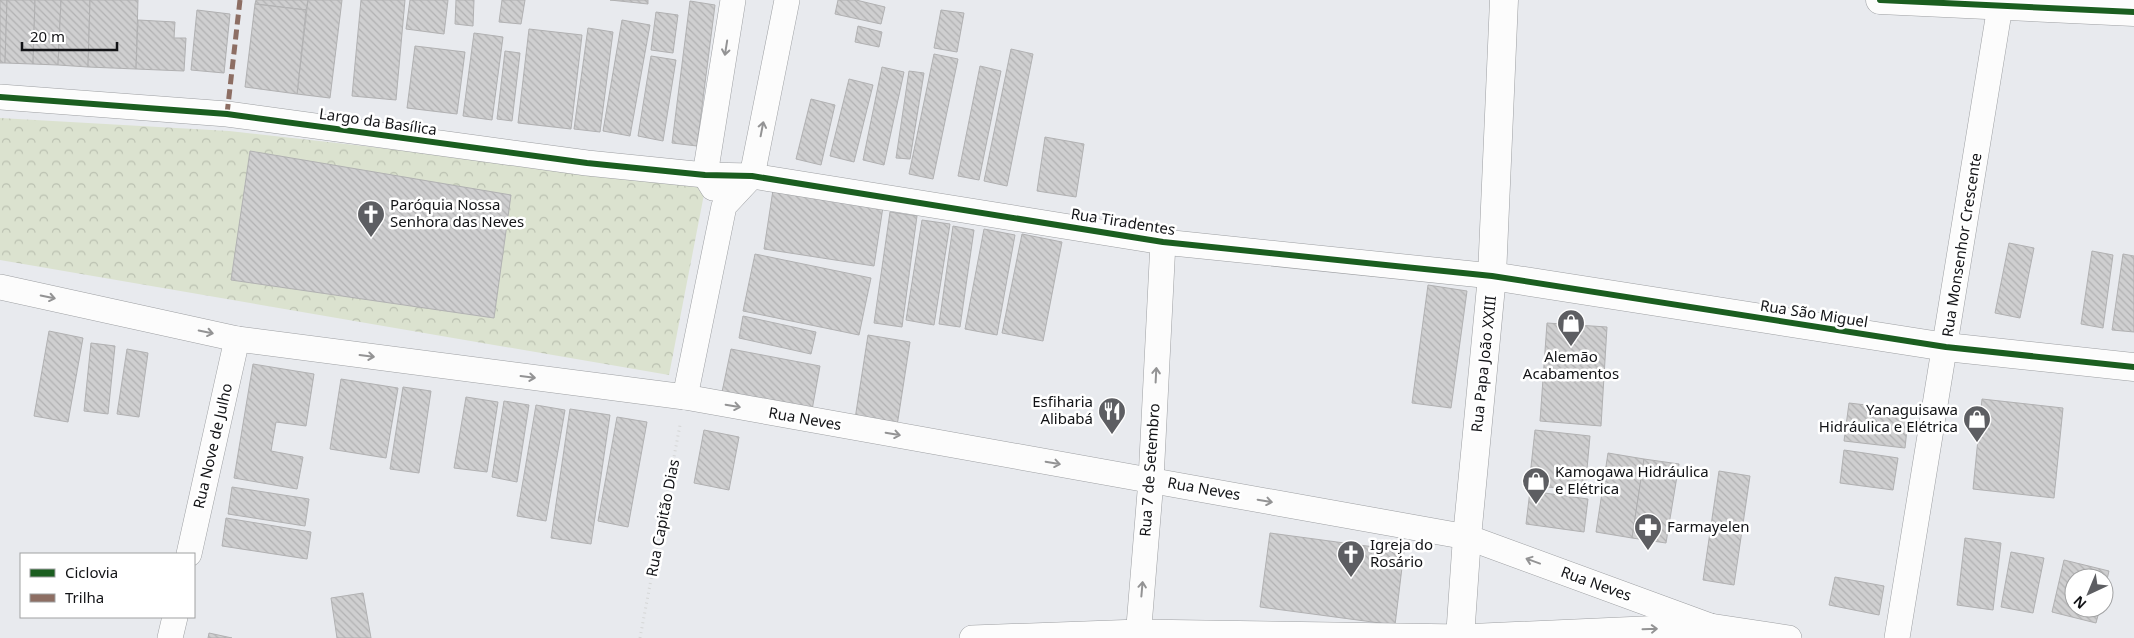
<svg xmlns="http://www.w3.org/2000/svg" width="2134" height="638" font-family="'Noto Sans',sans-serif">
  <defs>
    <pattern id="forest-crowns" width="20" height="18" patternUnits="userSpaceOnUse" patternTransform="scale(1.25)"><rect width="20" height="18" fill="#dbe2cf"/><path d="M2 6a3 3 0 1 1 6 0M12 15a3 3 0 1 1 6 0" fill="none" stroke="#bbc1b1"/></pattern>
    <pattern id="building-back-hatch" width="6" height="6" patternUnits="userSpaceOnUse" patternTransform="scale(1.25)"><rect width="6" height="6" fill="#cfcfd0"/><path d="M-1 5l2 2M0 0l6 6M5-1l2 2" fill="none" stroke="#b1b1b2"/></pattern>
  </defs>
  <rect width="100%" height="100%" fill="#e8eaee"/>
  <polygon fill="url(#forest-crowns)" points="0,118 229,131 706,184 669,375 0,260"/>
  <g fill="url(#building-back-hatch)" stroke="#b1b1b2">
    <polygon points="0,0 7,0 5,63 0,63"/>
    <polygon points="7,0 35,0 33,64 5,63"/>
    <polygon points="35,0 61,0 58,65 33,64"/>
    <polygon points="61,0 90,0 88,67 58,65"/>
    <polygon points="90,0 138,0 136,69 88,67"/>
    <polygon points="256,0 308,0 306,10 255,4"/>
    <polygon points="308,0 342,0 330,98 297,94"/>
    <polygon points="361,0 405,0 396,100 352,96"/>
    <polygon points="410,0 448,0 444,34 406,29"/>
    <polygon points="456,0 474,0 473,26 455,24"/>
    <polygon points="502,0 525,0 521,24 499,22"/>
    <polygon points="610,0 648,0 648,4"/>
    <polygon points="838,0 856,0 885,7 881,24 835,14"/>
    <polygon points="690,1 715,5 697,146 672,143"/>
    <polygon points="255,4 306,10 297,94 245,87"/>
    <polygon points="197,10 230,14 224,73 191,70"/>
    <polygon points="941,10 964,13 957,52 934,48"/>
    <polygon points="656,12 678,15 673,53 651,50"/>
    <polygon points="138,20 175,22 174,38 186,38 184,71 136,69"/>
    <polygon points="622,20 650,25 630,136 603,131"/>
    <polygon points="858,26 882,32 879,47 855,42"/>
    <polygon points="588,28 613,32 600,132 574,129"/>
    <polygon points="529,29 582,35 571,129 518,123"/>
    <polygon points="474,33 503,37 492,120 463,116"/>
    <polygon points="415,46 465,52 457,114 407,108"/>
    <polygon points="1011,49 1033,54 1007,186 984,181"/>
    <polygon points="505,51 520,53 512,121 497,119"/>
    <polygon points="934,54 958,59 933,179 909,174"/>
    <polygon points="651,56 676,60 663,141 638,136"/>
    <polygon points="980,66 1001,71 979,180 958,176"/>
    <polygon points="882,67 904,72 884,165 863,160"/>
    <polygon points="909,71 924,73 910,159 896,158"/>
    <polygon points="849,79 873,85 854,162 830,156"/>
    <polygon points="811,99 835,105 821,165 796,159"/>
    <polygon points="1045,137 1084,144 1076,197 1037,191"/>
    <polygon points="250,151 511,195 494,318 231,280"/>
    <polygon points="773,190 883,207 874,266 764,249"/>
    <polygon points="890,212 917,216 902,327 874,323"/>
    <polygon points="922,220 950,224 934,325 906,320"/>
    <polygon points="953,226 974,230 960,327 939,324"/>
    <polygon points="984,229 1015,235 997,335 965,329"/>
    <polygon points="1022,234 1062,242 1043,341 1002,333"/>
    <polygon points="2009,243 2034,248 2020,318 1995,313"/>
    <polygon points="2092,251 2113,255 2103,328 2081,324"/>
    <polygon points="755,254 871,278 859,335 743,311"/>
    <polygon points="2123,254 2134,256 2134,332 2112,330"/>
    <polygon points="1428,285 1467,291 1451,408 1412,403"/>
    <polygon points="743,316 816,332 811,354 739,338"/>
    <polygon points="1547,323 1607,327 1601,426 1540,421"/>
    <polygon points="49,331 83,338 68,422 34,416"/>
    <polygon points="868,335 910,342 897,426 855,419"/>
    <polygon points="91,343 115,346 108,414 84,411"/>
    <polygon points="127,349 148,353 139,417 117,414"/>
    <polygon points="731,349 820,366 812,410 722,392"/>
    <polygon points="253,364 314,374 306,426 276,422 271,451 303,457 297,489 234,478"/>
    <polygon points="341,379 398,388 386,458 330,449"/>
    <polygon points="403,387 431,391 419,473 390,469"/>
    <polygon points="466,397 498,402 487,472 454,468"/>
    <polygon points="1982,399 2063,408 2054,498 1973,489"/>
    <polygon points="504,401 529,405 517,482 492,477"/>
    <polygon points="1849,403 1909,410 1905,448 1844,441"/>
    <polygon points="536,405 565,410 546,521 517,516"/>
    <polygon points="570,409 610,415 591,544 551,538"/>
    <polygon points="617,417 647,422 628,527 598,521"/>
    <polygon points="704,430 739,437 729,490 694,483"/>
    <polygon points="1535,430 1590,436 1585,491 1529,485"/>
    <polygon points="1844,450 1898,458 1893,490 1840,483"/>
    <polygon points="1608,453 1644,459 1632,538 1596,532"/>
    <polygon points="1644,459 1679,464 1666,543 1632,538"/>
    <polygon points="1719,471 1750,476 1734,585 1703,580"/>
    <polygon points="232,487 309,499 305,526 228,514"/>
    <polygon points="1530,491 1588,499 1584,532 1526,524"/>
    <polygon points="226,518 311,532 307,559 222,546"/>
    <polygon points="1270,533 1404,551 1395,625 1260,607"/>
    <polygon points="1965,538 2001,543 1993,610 1957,605"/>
    <polygon points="2011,552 2044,558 2033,613 2001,607"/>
    <polygon points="2064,560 2109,571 2104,592 2104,578 2074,578 2074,608 2100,608 2096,623 2052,612"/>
    <polygon points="1835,577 1884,586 1879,615 1829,605"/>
    <polygon points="363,593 371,638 337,638 331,598"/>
    <polygon points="209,633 232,638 208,638"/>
  </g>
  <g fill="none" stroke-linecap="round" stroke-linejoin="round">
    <g stroke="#9d9fa2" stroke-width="26">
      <g id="street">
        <polyline points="0,97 227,114 587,163 705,175 752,176 1163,242 1492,276"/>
        <polyline points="752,176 787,0"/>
        <polyline points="713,188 705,175 733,0"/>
        <polyline points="0,287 237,339 685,397 1467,537 1710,626"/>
        <polyline points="685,397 724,206 752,176"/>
        <polyline points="189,554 237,339"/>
        <polyline points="170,638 175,617"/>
        <polyline points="972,638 1139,632 1461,637 1710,626 1789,638"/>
        <polyline points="1138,638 1151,480 1163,242"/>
        <polyline points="1897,638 2001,0"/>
      </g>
    </g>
    <g stroke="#9d9fa2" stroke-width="29">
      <g id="secondary">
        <polyline points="1880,0 2134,12"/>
        <polyline points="1492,276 1946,347 2134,367"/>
        <polyline points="1460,638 1467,537 1492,276 1504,0"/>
      </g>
    </g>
    <polyline stroke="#d5d6d6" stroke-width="3" stroke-dasharray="1 4" stroke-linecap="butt" points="640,638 680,425"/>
    <use href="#street" stroke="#fcfcfc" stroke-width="25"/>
    <use href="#secondary" stroke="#fcfcfc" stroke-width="28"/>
    <polyline stroke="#8d6e63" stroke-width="5" stroke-dasharray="10 5" stroke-linecap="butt" points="227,114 240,0"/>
    <g stroke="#fff" stroke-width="9">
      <g id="cycleway">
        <polyline points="1880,0 2134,12"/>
        <polyline points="0,97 227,114 587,163 705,175 752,176 1163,242 1492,276 1946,347 2134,367"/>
      </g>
    </g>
    <use href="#cycleway" stroke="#1b5e20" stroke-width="6"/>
  </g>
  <defs><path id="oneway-shaft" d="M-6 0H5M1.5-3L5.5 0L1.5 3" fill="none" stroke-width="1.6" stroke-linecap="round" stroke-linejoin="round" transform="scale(1.25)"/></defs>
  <g stroke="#939394">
    <use href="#oneway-shaft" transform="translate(726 48) rotate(99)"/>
    <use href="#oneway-shaft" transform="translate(762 129) rotate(-79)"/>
    <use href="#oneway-shaft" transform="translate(48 297) rotate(12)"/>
    <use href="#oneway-shaft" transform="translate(206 332) rotate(12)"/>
    <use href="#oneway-shaft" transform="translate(367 356) rotate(7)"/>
    <use href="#oneway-shaft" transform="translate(1156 375) rotate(-87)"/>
    <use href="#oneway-shaft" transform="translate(528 377) rotate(7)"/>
    <use href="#oneway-shaft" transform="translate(733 406) rotate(10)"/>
    <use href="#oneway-shaft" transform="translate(893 434) rotate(10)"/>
    <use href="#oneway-shaft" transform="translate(1053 463) rotate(10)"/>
    <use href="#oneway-shaft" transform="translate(1265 501) rotate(10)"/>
    <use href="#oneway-shaft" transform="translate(1533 561) rotate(-160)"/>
    <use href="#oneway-shaft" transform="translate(1142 589) rotate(-85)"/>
    <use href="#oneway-shaft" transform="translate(1650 629) rotate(-2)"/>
  </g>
  <defs>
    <g id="church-pin" transform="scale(1.4375)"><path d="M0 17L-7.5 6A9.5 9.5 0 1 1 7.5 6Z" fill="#5d5e62" stroke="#fff"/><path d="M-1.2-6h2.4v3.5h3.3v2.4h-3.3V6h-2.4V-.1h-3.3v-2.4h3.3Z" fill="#fff"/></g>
    <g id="shop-pin" transform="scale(1.4375)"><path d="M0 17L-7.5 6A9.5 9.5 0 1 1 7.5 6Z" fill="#5d5e62" stroke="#fff"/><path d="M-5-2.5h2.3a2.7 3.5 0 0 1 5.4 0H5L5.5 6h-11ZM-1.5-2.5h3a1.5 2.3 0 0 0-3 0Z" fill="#fff"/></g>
    <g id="restaurant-pin" transform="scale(1.4375)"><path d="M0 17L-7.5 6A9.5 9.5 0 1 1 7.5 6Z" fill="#5d5e62" stroke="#fff"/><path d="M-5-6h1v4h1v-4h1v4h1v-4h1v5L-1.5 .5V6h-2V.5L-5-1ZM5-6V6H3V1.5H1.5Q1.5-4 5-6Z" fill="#fff"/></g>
    <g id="pharmacy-pin" transform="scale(1.4375)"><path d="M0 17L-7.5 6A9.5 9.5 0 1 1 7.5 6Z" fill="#5d5e62" stroke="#fff"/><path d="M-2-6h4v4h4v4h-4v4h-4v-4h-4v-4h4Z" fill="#fff"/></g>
  </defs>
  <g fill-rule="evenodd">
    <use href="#church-pin" x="371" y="214"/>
    <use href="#shop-pin" x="1571" y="323"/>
    <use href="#restaurant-pin" x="1112" y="411"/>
    <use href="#shop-pin" x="1977" y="419"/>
    <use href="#shop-pin" x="1536" y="481"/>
    <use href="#pharmacy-pin" x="1648" y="527"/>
    <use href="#church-pin" x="1351" y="554"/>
  </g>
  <g text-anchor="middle" stroke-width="5" stroke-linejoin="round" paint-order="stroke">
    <g font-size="15" fill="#121316" stroke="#fff">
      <text transform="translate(378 122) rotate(8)" y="5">Largo da Basílica</text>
      <text transform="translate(1123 222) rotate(9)" y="5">Rua Tiradentes</text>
      <text transform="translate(1962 245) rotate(-81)" y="5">Rua Monsenhor Crescente</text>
      <text transform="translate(1814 314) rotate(9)" y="5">Rua São Miguel</text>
      <text transform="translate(1484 364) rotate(-84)" y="5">Rua Papa João XXIII</text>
      <text transform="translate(805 419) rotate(10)" y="5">Rua Neves</text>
      <text transform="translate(213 446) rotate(-77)" y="5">Rua Nove de Julho</text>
      <text transform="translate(1150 470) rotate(-86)" y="5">Rua 7 de Setembro</text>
      <text transform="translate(1204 489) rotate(10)" y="5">Rua Neves</text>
      <text transform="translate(663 518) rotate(-79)" y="5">Rua Capitão Dias</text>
      <text transform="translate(1596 584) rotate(20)" y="5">Rua Neves</text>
    </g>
    <g font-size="15" fill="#121316" stroke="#fff" text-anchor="start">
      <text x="390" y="210">Paróquia Nossa<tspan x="390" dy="17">Senhora das Neves</tspan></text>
      <text x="1571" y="362" text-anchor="middle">Alemão<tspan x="1571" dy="17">Acabamentos</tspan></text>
      <text x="1093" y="407" text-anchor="end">Esfiharia<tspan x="1093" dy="17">Alibabá</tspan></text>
      <text x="1958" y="415" text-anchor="end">Yanaguisawa<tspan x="1958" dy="17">Hidráulica e Elétrica</tspan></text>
      <text x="1555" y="477">Kamogawa Hidráulica<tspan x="1555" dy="17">e Elétrica</tspan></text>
      <text x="1667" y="532">Farmayelen</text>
      <text x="1370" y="550">Igreja do<tspan x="1370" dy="17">Rosário</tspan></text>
    </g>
  </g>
  <rect x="20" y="553" width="175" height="65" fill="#ffffff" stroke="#a0a1a2"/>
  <rect x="30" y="569" width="25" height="8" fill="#1b5e20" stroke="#a0a1a2"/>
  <text x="65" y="578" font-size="15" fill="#121316">Ciclovia</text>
  <rect x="30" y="594" width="25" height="8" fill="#8d6e63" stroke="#a0a1a2"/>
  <text x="65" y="603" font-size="15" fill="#121316">Trilha</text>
  <g transform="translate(2089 593) rotate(224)"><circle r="24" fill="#ffffff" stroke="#a0a1a2"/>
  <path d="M0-4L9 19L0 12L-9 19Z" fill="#5d5e62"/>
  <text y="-8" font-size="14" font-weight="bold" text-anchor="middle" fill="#121316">N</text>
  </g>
  <path d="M22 42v8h95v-8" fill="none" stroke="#121316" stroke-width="2.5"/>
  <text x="30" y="42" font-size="15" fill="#121316" stroke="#ffffff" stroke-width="4" paint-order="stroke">20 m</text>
</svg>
